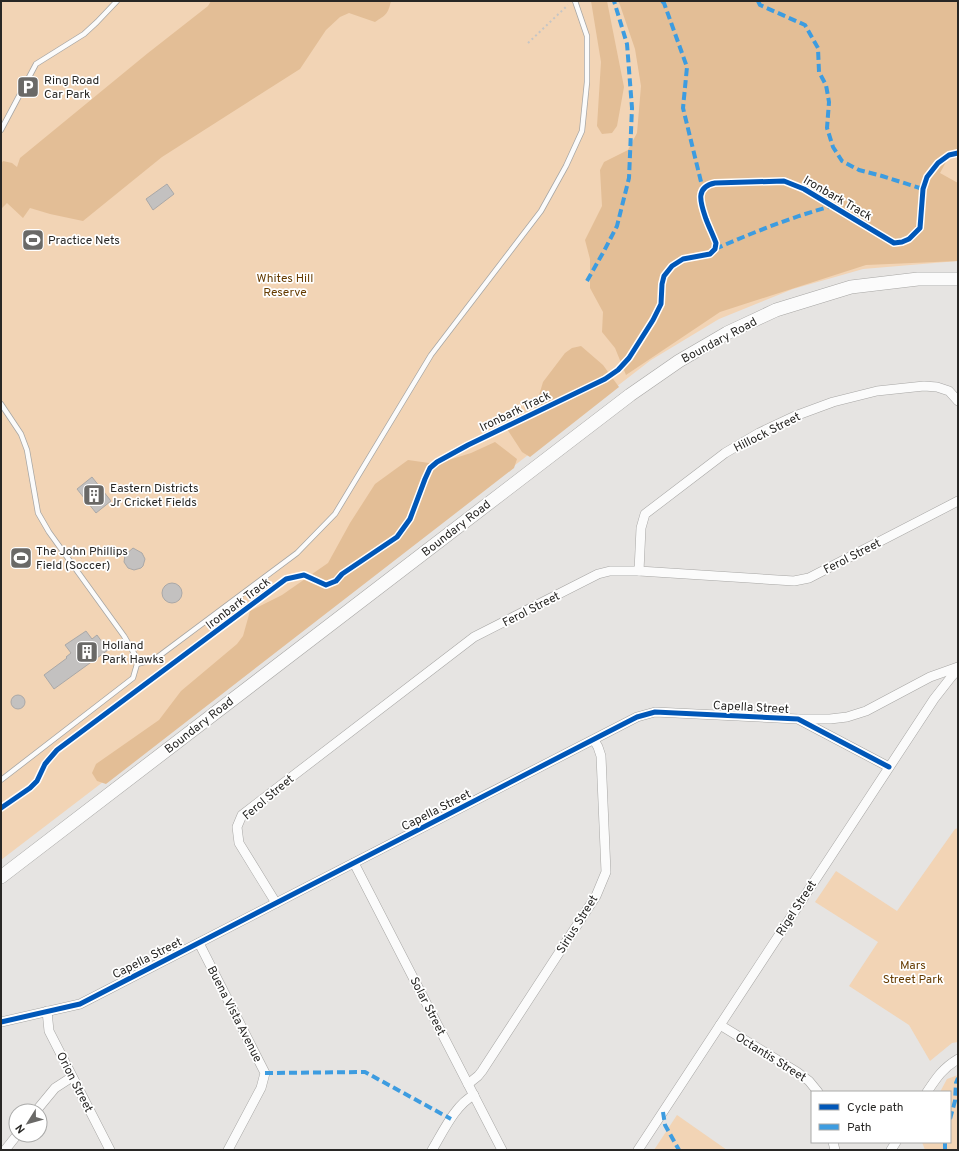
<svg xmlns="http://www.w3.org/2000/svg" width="959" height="1151" font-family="Overpass,sans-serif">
  <rect width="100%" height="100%" fill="#e6e4e2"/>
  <g fill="#f2d4b5">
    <polygon points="1,1 958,1 958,261 863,269 793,289 719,319 651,360 256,665 1,860"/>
    <polygon points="958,828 958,1042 952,1043 930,1061 909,1025 849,986 878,942 815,902 836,871 897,911 955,829"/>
    <polygon points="958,1075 958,1150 925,1150 922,1142 950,1142 950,1092 940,1092 947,1079"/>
    <polygon points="677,1115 727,1150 654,1150"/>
  </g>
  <g fill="#e3be96">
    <path d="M211,1h180c-3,13 -5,14 -16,21l-26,-9 -9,4 -14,13 -26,39 -138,88 -79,64 -33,-7 -20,-6 -7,10 -16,-15 -6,6v-45l2,-3 9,2 5,4 3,-9 128,-105 60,-47z"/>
    <polygon points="591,1 607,1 624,87 617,126 612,133 602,134 597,126 601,62"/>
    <polygon points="618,1 958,1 958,157 947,160 940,173 958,183 958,261 866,265 720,312 626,375 615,348 602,332 603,312 590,288 590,259 585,240 602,206 600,170 604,162 628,150 637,133 641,86 635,49 620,5"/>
    <polygon points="581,346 603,365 619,387 530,457 522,452 507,429 512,421 529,416 535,409 543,382 565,353 572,348"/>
    <polygon points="495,442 517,459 514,468 106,784 97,781 92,773 96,764 159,720 181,691 237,644 243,636 250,611 282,595 328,563 350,523 375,484 408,460 436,464 471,453"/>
  </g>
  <g fill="#c3c1c0" stroke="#aaa8a7">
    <polygon points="167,184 174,194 153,210 146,199"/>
    <polygon points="92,477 111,501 96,513 77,489"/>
    <polygon points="133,548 142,553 145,559 143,566 141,568 134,570 128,568 124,562 125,555"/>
    <circle cx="172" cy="593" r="10"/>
    <polygon points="86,631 92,639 97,635 108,650 54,689 44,675 67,658 66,657 71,653 65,645"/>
    <circle cx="18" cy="702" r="7"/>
  </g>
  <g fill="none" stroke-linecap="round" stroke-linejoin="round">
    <g stroke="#a7a6a4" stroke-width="6">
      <g id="service">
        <polyline points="1,130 36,64 84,34 97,22 117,1"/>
        <polyline points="1,404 21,434 27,450 38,513 49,532 124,636 135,655 137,664 133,678 1,780"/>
        <polyline points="137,664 155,659 297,553 335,514 431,355 541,211 566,166 582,131 587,82 587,36 575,1"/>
      </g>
    </g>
    <g stroke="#a7a6a4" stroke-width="10">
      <g id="minor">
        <polyline points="639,571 641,528 645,514 725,453 759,433 795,416 833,402 877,391 924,386 937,387 949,391 958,401"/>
        <polyline points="799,719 830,719 847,717 866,711 930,677 958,667"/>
        <polyline points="354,863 502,1150"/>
        <polyline points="276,903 239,843 237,827 242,815 474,637 598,574 610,571 639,571 794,581 809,578 958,501"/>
        <polyline points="199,943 265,1073 261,1088 228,1150"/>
        <polyline points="47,1011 49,1031 110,1150"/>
        <polyline points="1,1022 80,1004 637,717 655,712 798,719 889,767"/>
        <polyline points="720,1025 797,1072 809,1081 818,1092"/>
        <polyline points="468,1084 478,1076 482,1071 596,896 606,872 601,756 598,747 594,740"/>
        <path d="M927,1092c10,-15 16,-24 31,-33"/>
        <polyline points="36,1111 55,1088 72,1077"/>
        <polyline points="833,1142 835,1150"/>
        <polyline points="5,1150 17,1135"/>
        <path d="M432,1150c11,-18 23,-45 42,-55"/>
        <polyline points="638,1150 934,699 952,676 958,670"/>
        <polyline points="891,1150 896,1142"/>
      </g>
    </g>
    <g stroke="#a7a6a4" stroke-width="14">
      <polyline id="secondary" points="1,877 630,395 679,361 727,333 776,310 851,287 918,279 958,279"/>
    </g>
    <polyline stroke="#c5c5c5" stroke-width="2" stroke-dasharray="2 3" stroke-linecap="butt" points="528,43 568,5"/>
    <use href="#service" stroke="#fbfbfb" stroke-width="4.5"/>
    <use href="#minor" stroke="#fbfbfb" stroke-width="9"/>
    <use href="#secondary" stroke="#fbfbfb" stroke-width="13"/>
    <g stroke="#3d9ce0" stroke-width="4" stroke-dasharray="8 4" stroke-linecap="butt">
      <polyline points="662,1 664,3 687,67 683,108 703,190"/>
      <polyline points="758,1 760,5 805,25 818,48 819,72 826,85 829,102 827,128 833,147 842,161 859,170 882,176 923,189"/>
      <path d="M715,249c39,-17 77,-32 117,-43"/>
      <polyline points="587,281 604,251 617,226 629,178 632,108 627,44 614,1"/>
      <polyline points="265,1073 365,1072 451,1119"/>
      <polyline points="663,1112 665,1125 679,1150"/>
      <polyline points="950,1119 955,1101 956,1083 958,1078"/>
      <polyline points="945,1142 945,1150"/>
    </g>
    <g stroke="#fff" stroke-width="8">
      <g id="cycleway">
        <path d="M1,808l29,-20 7,-7 8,-17 12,-14 229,-171 18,-4 22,10 10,-4 6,-7 55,-37 13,-18 15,-40 5,-11 7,-6 31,-17 137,-66 13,-9 11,-12 24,-38 8,-16 1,-20 2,-8 8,-10 11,-7 27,-5 5,-5 1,-6c-3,-8 -7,-16 -10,-24 -5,-15 -12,-32 9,-36l69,-2 20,8 90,54 8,-1 7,-3 11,-11 3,-39 4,-12 11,-14 11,-8 9,-2"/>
        <polyline points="1,1022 80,1004 637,717 655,712 798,719 889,767"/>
      </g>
    </g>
    <use href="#cycleway" stroke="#0057b8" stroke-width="5"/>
  </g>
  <defs>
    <g id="parking-square" transform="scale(1.15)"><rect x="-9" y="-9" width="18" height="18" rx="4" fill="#6a6967" stroke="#fff"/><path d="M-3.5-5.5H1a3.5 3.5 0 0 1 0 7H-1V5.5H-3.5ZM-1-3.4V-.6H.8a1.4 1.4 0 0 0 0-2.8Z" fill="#fff"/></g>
    <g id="stadium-square" transform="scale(1.15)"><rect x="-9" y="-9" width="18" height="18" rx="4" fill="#6a6967" stroke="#fff"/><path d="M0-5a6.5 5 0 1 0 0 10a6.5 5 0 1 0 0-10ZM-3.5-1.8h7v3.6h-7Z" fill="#fff"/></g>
    <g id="building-square" transform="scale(1.15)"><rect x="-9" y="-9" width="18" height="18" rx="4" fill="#6a6967" stroke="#fff"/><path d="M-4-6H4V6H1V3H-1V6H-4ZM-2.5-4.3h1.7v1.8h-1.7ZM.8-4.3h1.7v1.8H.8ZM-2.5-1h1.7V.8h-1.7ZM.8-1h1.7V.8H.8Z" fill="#fff"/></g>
  </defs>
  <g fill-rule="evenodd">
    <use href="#parking-square" x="28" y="87"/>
    <use href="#stadium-square" x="33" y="240"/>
    <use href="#building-square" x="94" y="495"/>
    <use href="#stadium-square" x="21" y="558"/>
    <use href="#building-square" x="87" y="652"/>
  </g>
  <g text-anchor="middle" stroke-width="3.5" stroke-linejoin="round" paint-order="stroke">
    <g font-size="12" fill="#282725" stroke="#fff" text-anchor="start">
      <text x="44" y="84">Ring Road<tspan x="44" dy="14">Car Park</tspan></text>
      <text x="48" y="244">Practice Nets</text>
      <text x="110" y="492">Eastern Districts<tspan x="110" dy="14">Jr Cricket Fields</tspan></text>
      <text x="36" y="555">The John Phillips<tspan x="36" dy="14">Field (Soccer)</tspan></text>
      <text x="102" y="649">Holland<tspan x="102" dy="14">Park Hawks</tspan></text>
    </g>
    <g font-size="12" fill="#282725" stroke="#fff">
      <text transform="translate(838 198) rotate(30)" y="4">Ironbark Track</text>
      <text transform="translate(719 340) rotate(-28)" y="4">Boundary Road</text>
      <text transform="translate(515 411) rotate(-26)" y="4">Ironbark Track</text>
      <text transform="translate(767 432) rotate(-27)" y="4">Hillock Street</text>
      <text transform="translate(456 528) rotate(-38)" y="4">Boundary Road</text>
      <text transform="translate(852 556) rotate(-27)" y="4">Ferol Street</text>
      <text transform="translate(238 603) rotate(-37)" y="4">Ironbark Track</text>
      <text transform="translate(531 609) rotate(-27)" y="4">Ferol Street</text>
      <text transform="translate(751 707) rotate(3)" y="4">Capella Street</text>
      <text transform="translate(199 725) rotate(-38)" y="4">Boundary Road</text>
      <text transform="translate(268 797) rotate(-40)" y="4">Ferol Street</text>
      <text transform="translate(436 810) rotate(-27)" y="4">Capella Street</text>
      <text transform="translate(796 908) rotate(-57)" y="4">Rigel Street</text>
      <text transform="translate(577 924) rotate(-58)" y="4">Sirius Street</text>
      <text transform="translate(147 958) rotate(-27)" y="4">Capella Street</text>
      <text transform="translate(428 1006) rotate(63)" y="4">Solar Street</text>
      <text transform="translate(235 1014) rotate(63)" y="4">Buena Vista Avenue</text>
      <text transform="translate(771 1057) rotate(32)" y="4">Octantis Street</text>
      <text transform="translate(75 1082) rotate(63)" y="4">Orion Street</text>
    </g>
    <g font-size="12" fill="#653b00" stroke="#fff">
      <text x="285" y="282">Whites Hill<tspan x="285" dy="14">Reserve</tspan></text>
      <text x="913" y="969">Mars<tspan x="913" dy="14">Street Park</tspan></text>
    </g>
  </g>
  <rect width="959" height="1151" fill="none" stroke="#282725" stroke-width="4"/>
  <rect x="811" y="1091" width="140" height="52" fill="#ffffff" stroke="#a9a9a8"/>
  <rect x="819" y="1104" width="20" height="6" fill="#0057b8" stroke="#a9a9a8"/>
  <text x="847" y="1111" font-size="12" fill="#282725">Cycle path</text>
  <rect x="819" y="1124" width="20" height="6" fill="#3d9ce0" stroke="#a9a9a8"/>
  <text x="847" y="1131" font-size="12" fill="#282725">Path</text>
  <g transform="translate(28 1123) rotate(233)"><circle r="19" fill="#ffffff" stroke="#a9a9a8"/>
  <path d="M0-3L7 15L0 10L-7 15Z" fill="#6a6967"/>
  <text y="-6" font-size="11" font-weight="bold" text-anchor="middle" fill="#282725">N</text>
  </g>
</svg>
